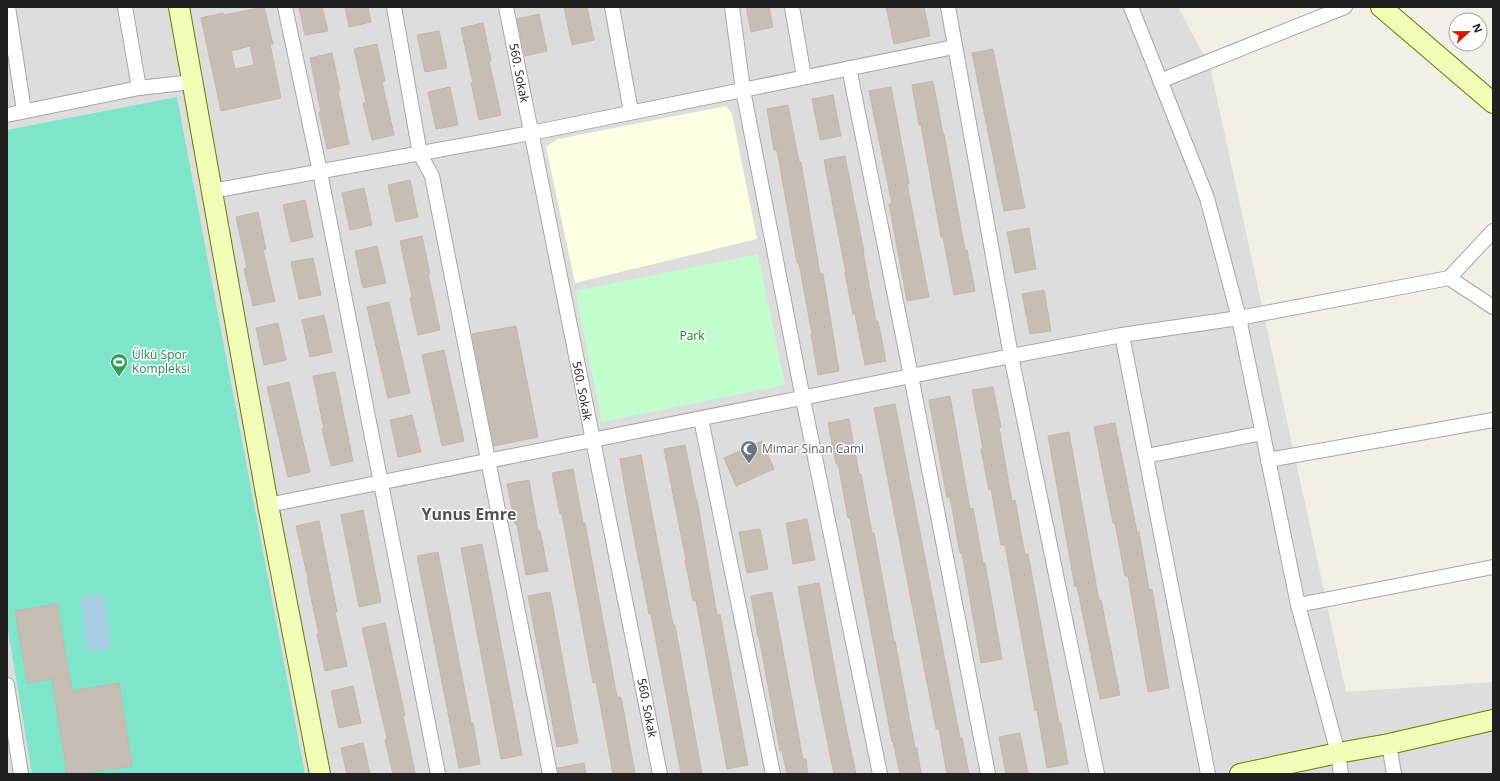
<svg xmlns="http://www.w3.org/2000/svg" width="1500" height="781" font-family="'Open Sans',sans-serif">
  <rect width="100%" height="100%" fill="#f1efe6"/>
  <polygon fill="#dedddd" points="7,7 1178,7 1210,67 1346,692 1493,682 1493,774 7,774"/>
  <polygon fill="#fcffe2" points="726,106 732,114 757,239 575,283 546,147 558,139"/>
  <polygon fill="#c1fdcd" points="758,254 785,385 602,422 575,291"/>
  <polygon fill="#7fe5ca" points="177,97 305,774 32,774 7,624 7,130"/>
  <polygon fill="#a4cde2" points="104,594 111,649 87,652 80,597"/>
  <g fill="#c6beb5" stroke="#c4b7a7" fill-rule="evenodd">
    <path d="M264,7l9,37h-3l11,54 -60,13 -20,-93 22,-5 1,2zM250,46l4,19 -19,4 -4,-18z"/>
    <polygon points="299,7 322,7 328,31 305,35"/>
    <polygon points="345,7 368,7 371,22 349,27"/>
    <polygon points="564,7 587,7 594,40 572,45"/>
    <polygon points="746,7 769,7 773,27 751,32"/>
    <polygon points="886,7 924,7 930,36 894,44"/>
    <polygon points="539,14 547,51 525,56 517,19"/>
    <polygon points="483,23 491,61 489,61 501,115 479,120 471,83 473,83 461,28"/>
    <polygon points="439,31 447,68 425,72 417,35"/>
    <polygon points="377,44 385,81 382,82 394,135 372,140 363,103 366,102 354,49"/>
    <polygon points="993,49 1025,208 1004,211 972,53"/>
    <polygon points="332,53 340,90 338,91 349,144 327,149 319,112 321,112 310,58"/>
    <polygon points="933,81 943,134 944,134 965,250 967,250 975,291 954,295 943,237 941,237 921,125 919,125 912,85"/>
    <polygon points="450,87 458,125 436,129 428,92"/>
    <polygon points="891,87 909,183 907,184 929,297 907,301 889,204 892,204 869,91"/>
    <polygon points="833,95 841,136 820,140 812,99"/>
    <polygon points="788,105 799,162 801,162 820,274 823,274 839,371 818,375 811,334 812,334 799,263 797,263 777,150 774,150 767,109"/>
    <polygon points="845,156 864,252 863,252 876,321 878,321 886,361 865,365 855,314 853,314 845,273 846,273 824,160"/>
    <polygon points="410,180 418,217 396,222 388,185"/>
    <polygon points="364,188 372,225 350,230 342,193"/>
    <polygon points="305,200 313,237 291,242 283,205"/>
    <polygon points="258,212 266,249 263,250 275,301 253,306 244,269 247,268 236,217"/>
    <polygon points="1029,228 1036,269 1015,273 1007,232"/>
    <polygon points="422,236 430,274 428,274 440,330 418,335 410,298 412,297 400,241"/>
    <polygon points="377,246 386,283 363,288 355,251"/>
    <polygon points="313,258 321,295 299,299 291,262"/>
    <polygon points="1044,290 1051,331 1030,334 1022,294"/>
    <polygon points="389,302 410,393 388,398 367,307"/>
    <polygon points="324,315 332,352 310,357 302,320"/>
    <polygon points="278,323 286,360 264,365 256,328"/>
    <polygon points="516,326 538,437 494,446 472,334"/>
    <polygon points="444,350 464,441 442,446 422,355"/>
    <polygon points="335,372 353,461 331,466 322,429 324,429 313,376"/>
    <polygon points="289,382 310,472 288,477 267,387"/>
    <polygon points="993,387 1001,427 999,428 1012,501 1015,500 1025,555 1028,554 1059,723 1061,723 1068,764 1047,768 1037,710 1035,711 1005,545 1001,545 991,489 989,490 981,449 983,449 972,390"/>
    <polygon points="950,396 970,509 973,508 983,563 985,563 1002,659 981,663 962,553 960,553 950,497 947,498 929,400"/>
    <polygon points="895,404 960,738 962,738 969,774 947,774 939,729 936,729 874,408"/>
    <polygon points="412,415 421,452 398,457 390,420"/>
    <polygon points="849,419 859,474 861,474 872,533 874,533 894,641 895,641 915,748 917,748 921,774 900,774 893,741 892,742 850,518 848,518 838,463 836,464 828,423"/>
    <polygon points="1115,423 1137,532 1139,532 1149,590 1152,589 1169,688 1148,692 1128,576 1125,576 1115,523 1113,523 1094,427"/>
    <polygon points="1069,432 1099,601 1101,600 1120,695 1100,699 1077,586 1075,587 1048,436"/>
    <polygon points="762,441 774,469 736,486 724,458"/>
    <polygon points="685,445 696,500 697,500 717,615 720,614 748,765 727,769 696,601 693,601 685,560 686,560 664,449"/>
    <polygon points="641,455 673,625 675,625 702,774 681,774 651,614 649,614 627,500 620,459"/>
    <polygon points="573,469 583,523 585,523 617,697 621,697 635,774 613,774 596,682 593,683 562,514 560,514 552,473"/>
    <polygon points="529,480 538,531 540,531 548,571 526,575 517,524 515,524 507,484"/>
    <polygon points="363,510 381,602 359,607 341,515"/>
    <polygon points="807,519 815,560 793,564 786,523"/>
    <polygon points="319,521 337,612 335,612 347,666 325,671 317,634 319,634 307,579 308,579 296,526"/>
    <polygon points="760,529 768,569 747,573 739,532"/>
    <polygon points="482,544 522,755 501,759 461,548"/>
    <polygon points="438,552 471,723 473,723 480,764 459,768 417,556"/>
    <polygon points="819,583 840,698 856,774 834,774 816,685 798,587"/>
    <polygon points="550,592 578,743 557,747 528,596"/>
    <polygon points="772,592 803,759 806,759 808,774 787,774 782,751 780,751 759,637 758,637 751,596"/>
    <polygon points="57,604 72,691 119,683 132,766 82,774 67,774 52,679 28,683 15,611"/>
    <polygon points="385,623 405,716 403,716 415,772 406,774 393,774 385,740 387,739 362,628"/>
    <polygon points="353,686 361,723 339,728 331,691"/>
    <polygon points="1020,733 1028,774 1006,774 999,737"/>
    <polygon points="363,743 370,774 347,774 341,748"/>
    <polygon points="584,763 586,774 558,774 558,768"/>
  </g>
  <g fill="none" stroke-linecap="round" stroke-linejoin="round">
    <g stroke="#a7a7a7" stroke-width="16">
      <g id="street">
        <polyline points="8,7 24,111"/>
        <polyline points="125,7 139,88"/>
        <polyline points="285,7 320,172 438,774"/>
        <polyline points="394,7 420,154 432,176 550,774"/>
        <polyline points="506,7 660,774"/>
        <polyline points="612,7 631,112"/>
        <polyline points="732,7 743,90 803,399 880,774"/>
        <polyline points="792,7 804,77"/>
        <polyline points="948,7 1011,356 1097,774"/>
        <polyline points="1131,7 1207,198 1239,318 1449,278 1493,307"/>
        <polyline points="849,68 911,376 988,774"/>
        <polyline points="1160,81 1345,7"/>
        <polyline points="7,115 139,88 192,82"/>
        <polyline points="212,191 531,133 954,47"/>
        <polyline points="1449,278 1493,231"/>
        <polyline points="1122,335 1208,774"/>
        <polyline points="701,419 773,774"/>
        <polyline points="1146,456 1263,433"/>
        <polyline points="1268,460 1493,420"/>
        <polyline points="268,505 1011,356 1122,335 1239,318 1298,605 1338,753 1341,774"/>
        <polyline points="1298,605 1493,567"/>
        <polyline points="7,685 21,774"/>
        <polyline points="1389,744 1394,774"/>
      </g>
    </g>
    <g stroke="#627f00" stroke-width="22">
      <g id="secondary">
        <polyline points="179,7 268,505 320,774"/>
        <polyline points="1381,7 1493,103"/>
        <polyline points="1240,774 1338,753 1389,744 1493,720"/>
      </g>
    </g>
    <use href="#street" stroke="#fff" stroke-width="14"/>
    <use href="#secondary" stroke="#f2feb8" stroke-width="20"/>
  </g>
  <defs>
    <g id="stadium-pin" transform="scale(0.9)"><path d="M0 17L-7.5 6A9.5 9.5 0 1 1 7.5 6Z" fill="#2e9e5b" stroke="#fff"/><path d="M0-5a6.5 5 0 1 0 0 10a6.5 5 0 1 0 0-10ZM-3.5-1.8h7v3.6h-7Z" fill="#fff"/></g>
    <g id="mosque-pin" transform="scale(0.9)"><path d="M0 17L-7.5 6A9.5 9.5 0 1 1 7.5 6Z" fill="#6b7280" stroke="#fff"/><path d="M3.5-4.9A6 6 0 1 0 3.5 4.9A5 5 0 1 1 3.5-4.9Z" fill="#fff"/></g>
  </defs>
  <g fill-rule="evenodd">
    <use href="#stadium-pin" x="119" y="362"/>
    <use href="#mosque-pin" x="749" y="449"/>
  </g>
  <g text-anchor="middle" stroke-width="3" stroke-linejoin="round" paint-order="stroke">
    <g font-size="12" fill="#202020" stroke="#fff">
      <text transform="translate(519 73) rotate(79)" y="4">560. Sokak</text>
      <text transform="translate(582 391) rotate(79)" y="4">560. Sokak</text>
      <text transform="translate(647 708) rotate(79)" y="4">560. Sokak</text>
    </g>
    <g font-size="12" fill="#04891f" stroke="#fff">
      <text x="692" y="340">Park</text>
    </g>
    <g font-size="12" fill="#27864d" stroke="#fff" text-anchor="start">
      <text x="132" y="359">Ülkü Spor<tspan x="132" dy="14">Kompleksi</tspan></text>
    </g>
    <g font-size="12" fill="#5b616d" stroke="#fff" text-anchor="start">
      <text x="762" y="453">Mimar Sinan Cami</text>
    </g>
    <g font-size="16" font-weight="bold" fill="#535353" stroke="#fff">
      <text x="469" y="520">Yunus Emre</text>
    </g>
  </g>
  <rect width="1500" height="781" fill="none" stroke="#202020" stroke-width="16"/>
  <g transform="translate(1468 32) rotate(68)"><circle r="19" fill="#ffffff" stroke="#a6a6a6"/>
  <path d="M0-3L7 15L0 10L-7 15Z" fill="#d11800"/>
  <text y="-6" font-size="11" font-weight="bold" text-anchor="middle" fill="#202020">N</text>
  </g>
</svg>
